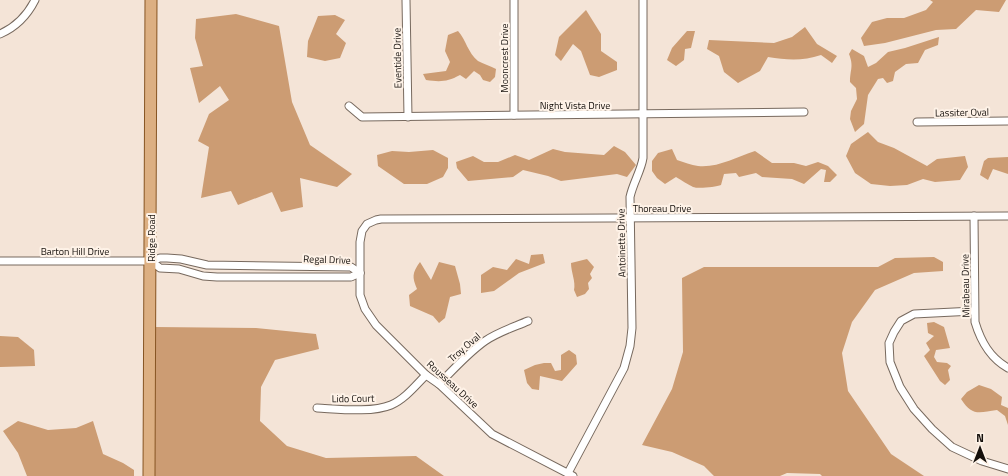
<svg xmlns="http://www.w3.org/2000/svg" width="1008" height="476" font-family="'Titillium Web',sans-serif">
  <rect width="100%" height="100%" fill="#f4e4d7"/>
  <g fill="#cc9c73">
    <polygon points="930,0 1006,0 999,12 976,10 956,29 936,30 885,43 864,46 861,38 872,22 887,18 904,18 926,10 933,2"/>
    <polygon points="586,10 601,34 601,51 617,62 617,70 599,77 590,75 581,51 573,44 561,61 555,55 559,37"/>
    <polygon points="236,14 279,26 292,102 310,145 352,174 337,187 300,178 303,207 281,212 272,192 238,205 231,191 201,198 209,147 198,141 209,114 229,100 220,86 199,103 190,68 203,66 195,38 196,19"/>
    <polygon points="335,15 345,20 336,34 346,43 340,58 325,61 307,57 308,41 318,16"/>
    <path d="M805,27l12,17 20,12 -5,7 -11,-8c-18,6 -34,5 -53,2l-8,14 -22,12 -14,-11 -5,-16 -12,-7 2,-9 65,3 18,-6z"/>
    <path d="M458,31c8,9 10,22 20,30 5,3 13,5 18,8l-1,8 -5,5 -7,-2 -3,-5 -6,-4 -8,8 -6,-4c-13,7 -20,7 -34,5l-3,-6 23,-3 4,-9 -5,-11 3,-16z"/>
    <polygon points="687,31 695,31 691,48 685,49 684,60 676,66 667,60 672,48"/>
    <path d="M939,37l-1,8 -13,5 -7,13 -12,1 -11,8 -2,9 -6,2 -4,-5 -5,1 -10,16 -4,29 -9,8 -5,-13 1,-8 6,-12 -1,-11 -6,-6c0,-13 4,-15 -1,-28l3,-5 12,7 4,11 8,-4 12,-11 17,-4z"/>
    <polygon points="868,132 878,142 894,148 927,166 937,159 965,156 968,167 960,180 935,182 923,179 907,185 890,186 871,184 855,173 846,156 851,144"/>
    <polygon points="614,146 625,152 636,165 627,177 617,174 561,181 548,176 523,170 513,177 468,181 457,168 456,162 473,156 484,162 498,162 515,155 529,160 553,149 565,152 604,155"/>
    <path d="M672,149l5,11c7,2 14,5 21,6 20,2 38,-9 57,-15l17,12h22l12,3 12,-4 10,4 9,9 -7,7h-6l2,-12 -5,-1 -17,15 -12,-5 -30,-2 -6,-4 -17,4 -3,-4 -12,1 -3,11c-5,2 -23,4 -28,2 -4,-2 -12,-7 -17,-10l-11,7 -8,-6 -5,-7v-10l6,-8z"/>
    <polygon points="433,150 448,158 448,168 443,177 427,184 404,184 378,166 377,155 392,151 409,152"/>
    <polygon points="1008,157 1008,174 993,169 988,180 980,175 984,161 988,158"/>
    <polygon points="543,254 545,263 519,273 494,291 481,293 481,275 493,267 507,270 516,259 529,264 531,255"/>
    <polygon points="934,257 943,262 943,271 914,273 875,290 852,322 842,353 848,391 891,454 924,476 822,476 820,474 787,473 780,476 714,476 704,466 672,452 642,445 672,389 683,352 682,278 704,267 878,267 895,258"/>
    <path d="M587,259l7,8 -4,7 2,4 -4,5 1,6 -4,5 -8,3 -3,-7c2,-8 -3,-18 -3,-27z"/>
    <path d="M420,262l11,18 8,-18 16,4 5,18 1,10 -11,3 -5,21 -6,5 -6,-7 -23,-10 -1,-11 8,-6c-5,-12 -5,-16 3,-27z"/>
    <polygon points="934,322 944,327 950,348 936,350 934,357 937,362 947,363 951,366 948,370 950,380 945,385 940,381 924,356 930,350 926,343 934,336 928,333 927,323"/>
    <polygon points="155,327 256,328 316,334 319,349 275,360 261,387 260,421 287,446 326,458 416,456 444,476 155,476"/>
    <polygon points="0,336 18,337 34,350 35,366 0,367"/>
    <polygon points="569,350 576,355 577,364 562,381 540,376 539,390 532,389 527,383 524,370 535,365 544,363 551,363 555,371 561,370 561,355"/>
    <path d="M979,385l12,4 11,8 -1,8 7,3v17l-3,-9 -8,-6c-19,3 -25,6 -36,-11l6,-7z"/>
    <polygon points="18,421 48,430 76,428 93,421 103,454 123,463 134,470 134,476 27,476 18,453 3,431"/>
  </g>
  <g fill="none" stroke-linecap="round" stroke-linejoin="round">
    <g stroke="#77695e" stroke-width="9">
      <g id="minor">
        <polyline points="406,0 408,117"/>
        <polyline points="514,0 514,115"/>
        <path d="M0,34c16,-7 27,-18 35,-34"/>
        <polyline points="349,106 362,117 804,112"/>
        <polyline points="917,122 1008,121"/>
        <path d="M974,216l1,106c6,20 15,36 33,46"/>
        <polyline points="0,261 151,261 160,258 167,258 181,259 207,265 351,267 360,273"/>
        <polyline points="151,261 160,268 179,269 203,276 217,277 351,277 360,273"/>
        <polyline points="974,311 914,314 901,321 894,332 889,343 890,362 900,387 914,409 932,429 952,447 982,461 1008,469"/>
        <path d="M439,384c15,-15 29,-31 46,-43 13,-9 29,-14 43,-20"/>
        <path d="M317,408c21,1 55,5 74,-3 14,-6 25,-20 35,-30"/>
        <path d="M568,473l56,-105 6,-22 2,-18 -2,-131c3,-14 11,-26 13,-39v-158"/>
        <polyline points="573,476 492,434 439,384 426,375 376,325 365,309 360,295 360,242 362,231 367,224 376,220 381,219 1008,216"/>
      </g>
    </g>
    <g stroke="#875523" stroke-width="13">
      <polyline id="primary" points="149,476 151,0"/>
    </g>
    <use href="#minor" stroke="#fff" stroke-width="7"/>
    <use href="#primary" stroke="#dcaf82" stroke-width="11"/>
  </g>
  <g text-anchor="middle" stroke-width="4" stroke-linejoin="round" paint-order="stroke">
    <g font-size="10" fill="#15100c" stroke="#fef2e7">
      <text transform="translate(397 58) rotate(-91)" y="4">Eventide Drive</text>
      <text transform="translate(504 58) rotate(-90)" y="4">Mooncrest Drive</text>
      <text x="575" y="109">Night Vista Drive</text>
      <text transform="translate(962 112) rotate(-1)" y="4">Lassiter Oval</text>
      <text x="662" y="212">Thoreau Drive</text>
      <text transform="translate(151 238) rotate(-90)" y="4">Ridge Road</text>
      <text transform="translate(621 243) rotate(-91)" y="4">Antoinette Drive</text>
      <text x="75" y="255">Barton Hill Drive</text>
      <text transform="translate(327 259) rotate(2)" y="4">Regal Drive</text>
      <text transform="translate(965 286) rotate(-91)" y="4">Mirabeau Drive</text>
      <text transform="translate(464 347) rotate(-41)" y="4">Troy Oval</text>
      <text transform="translate(453 384) rotate(42)" y="4">Rousseau Drive</text>
      <text transform="translate(353 398) rotate(-1)" y="4">Lido Court</text>
    </g>
  </g>
  <g transform="translate(980 448)" stroke="#fef2e7" stroke-width="3" paint-order="stroke">
  <path d="M0-3L7 15L0 10L-7 15Z" fill="#15100c"/>
  <text y="-6" font-size="11" font-weight="bold" text-anchor="middle" fill="#15100c">N</text>
  </g>
</svg>
